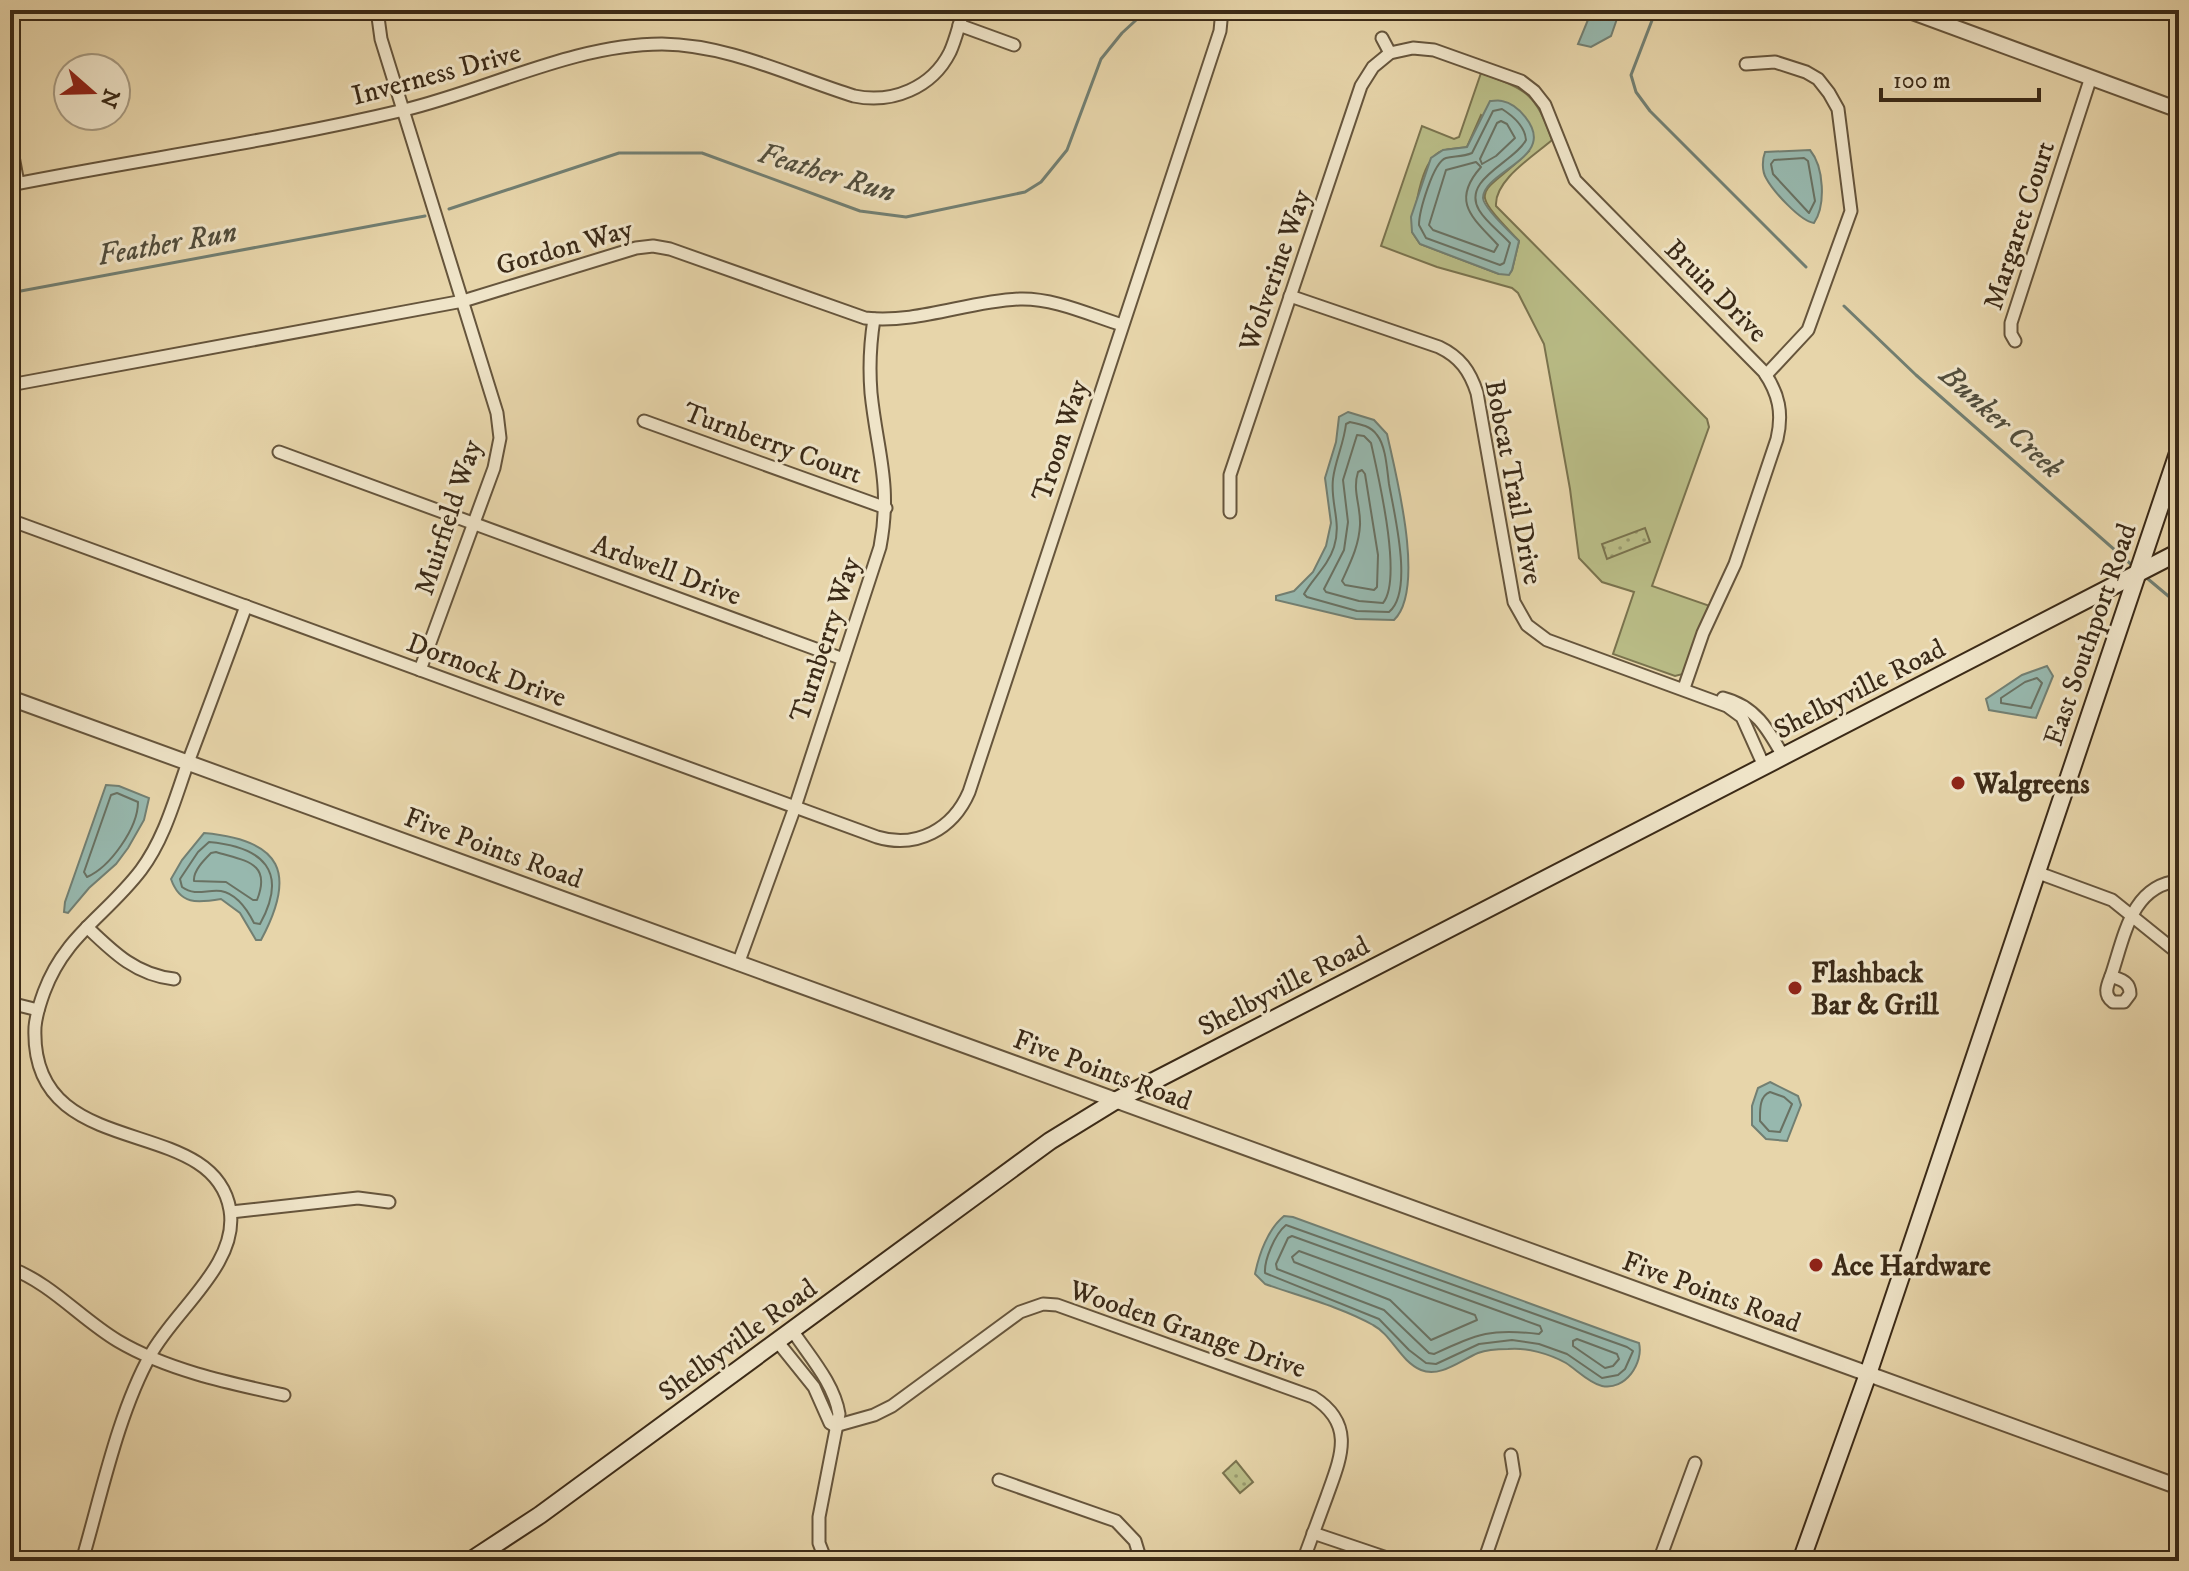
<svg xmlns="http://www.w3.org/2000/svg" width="2189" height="1571" font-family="'IM FELL DW Pica',serif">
  <defs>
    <pattern id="park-dots" width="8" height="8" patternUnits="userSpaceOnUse" patternTransform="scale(2)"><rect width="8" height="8" fill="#b9bc86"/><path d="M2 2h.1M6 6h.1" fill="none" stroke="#98996d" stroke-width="1.8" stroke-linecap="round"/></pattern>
  </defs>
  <rect width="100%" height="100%" fill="#e7d5aa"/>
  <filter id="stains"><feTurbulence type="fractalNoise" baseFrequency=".0025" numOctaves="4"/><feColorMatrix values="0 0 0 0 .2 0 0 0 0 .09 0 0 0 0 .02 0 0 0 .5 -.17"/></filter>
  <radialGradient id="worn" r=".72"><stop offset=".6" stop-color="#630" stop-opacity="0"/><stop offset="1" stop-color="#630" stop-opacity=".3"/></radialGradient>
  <path fill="#b9bc86" stroke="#7a734e" stroke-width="2" fill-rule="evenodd" d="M1481,73c46,17 54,19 71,67 -18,16 -58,40 -56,66l211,213 2,8 -57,159 58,20 -27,68 -8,2 -62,-22 21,-62 -32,-10 -23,-24 -9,-69 -26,-145 -26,-51 -6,-5 -75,-21 -56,-21 41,-120 32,13 5,-2zM1481,115l48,36c-48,48 -65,32 -10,90l-7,29 -3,4h-10l-79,-30 -8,-12c3,-20 8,-73 30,-81 7,-3 17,-2 25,-4z"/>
  <g fill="url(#park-dots)" stroke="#7a734e" stroke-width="2">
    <polygon points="1645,528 1650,542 1607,559 1602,544"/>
    <polygon points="1236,1461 1253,1482 1240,1493 1223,1473"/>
  </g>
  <g fill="#97b8ae" stroke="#727f72" stroke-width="2">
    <polygon points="1592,10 1620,10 1611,36 1591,47 1578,44"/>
    <path d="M1490,101c4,0 8,-1 12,0 16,3 36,26 31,42 -6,21 -50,35 -50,55 1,11 28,35 36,43l-7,29 -3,5 -10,-1 -79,-30 -8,-12 -1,-15 20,-59 12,-8 24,-3z"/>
    <path d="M1810,150c14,17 16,55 4,73 -14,-2 -41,-32 -48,-45 -4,-7 -4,-18 -1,-26z"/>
    <path d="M1348,412l26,8 13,14c9,41 39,155 7,186l-38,-1 -80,-19v-4l18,-5 19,-19 13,-26 5,-23 -6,-45 11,-36 3,-25z"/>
    <polygon points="2047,666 2053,676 2036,718 1989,710 1986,699 2022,675"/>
    <polygon points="106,785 119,786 149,798 144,820 128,848 116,864 89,888 68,913 64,912 65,902"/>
    <path d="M204,833c78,7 93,40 57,107h-5l-16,-27 -19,-14c-24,4 -41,6 -50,-20l11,-19z"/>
    <polygon points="1770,1082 1798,1096 1801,1105 1787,1141 1766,1139 1752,1125 1752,1106 1758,1088"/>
    <path d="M1284,1216l9,1 337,123 9,3c5,20 -14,48 -37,43 -13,-3 -25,-16 -36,-23 -16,-9 -40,-16 -58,-14 -10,0 -22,1 -30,4 -17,7 -38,25 -57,17 -21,-9 -29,-35 -48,-45 -32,-18 -74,-29 -108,-41l-10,-10c4,-20 13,-45 29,-58z"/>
  </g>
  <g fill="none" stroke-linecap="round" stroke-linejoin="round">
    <g stroke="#697162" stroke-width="2">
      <path d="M1502,109c11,7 23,17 24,31 -11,22 -65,39 -47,70 7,12 21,22 31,33l-6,20 -4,2 -74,-27 -7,-13c0,-13 14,-63 27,-67 8,-2 17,-1 26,-5l21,-42z"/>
      <polygon points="1501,121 1507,124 1515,138 1496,156 1482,164 1480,159 1497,123"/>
      <polygon points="1804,158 1808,161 1815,201 1809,213 1773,174 1771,164 1774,160"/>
      <path d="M1476,162l5,5c-31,35 -8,51 17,78l-4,7 -61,-22 -4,-5 17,-55z"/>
      <path d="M1350,422c10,2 21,4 27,13 9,11 10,35 12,49 5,29 25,108 0,128l-32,-1 -50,-14 -3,-3c9,-16 24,-28 30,-47 8,-25 -4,-44 -1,-68 2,-18 11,-36 13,-55z"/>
      <path d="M1357,435l7,1 7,7c7,32 32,136 12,160l-24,-2 -33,-9 -2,-3 20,-39 4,-28 -5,-42z"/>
      <path d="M1362,470l3,4 13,81 -1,32 -3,3 -29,-5 -3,-4c8,-18 17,-35 18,-56 1,-19 -8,-34 -2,-53z"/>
      <polygon points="2037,678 2042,683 2031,708 2001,703 2001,698 2025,682"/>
      <path d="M117,793l21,9c0,26 -28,65 -51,75l-3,-5 27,-77z"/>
      <path d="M209,842c54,5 80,29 51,82l-6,-1c-6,-12 -17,-29 -33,-32 -14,-2 -25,6 -39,-4l-2,-8 18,-27z"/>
      <path d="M216,852c29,9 56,10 41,48h-4l-27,-18 -32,-1c-1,-10 10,-21 17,-28z"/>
      <path d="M1770,1092l14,5 8,7 -12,28 -11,-1 -9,-10c0,-10 -1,-25 10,-29z"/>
      <path d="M1286,1225l341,122 6,4 -8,18 -7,6 -16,3 -35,-24 -28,-10 -27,-4 -33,4 -43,20 -10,-1 -17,-13 -30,-31 -114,-46c-1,-13 10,-39 21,-48z"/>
      <path d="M1292,1236l248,90 2,5 -3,3c-49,-6 -61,0 -105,20l-5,-1 -45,-43 -107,-41 -1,-5 12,-26z"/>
      <polygon points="1299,1251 1475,1315 1477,1320 1431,1340 1390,1300 1294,1262 1292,1257"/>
      <polygon points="1577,1339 1617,1354 1619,1359 1613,1366 1605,1368 1573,1346 1573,1341"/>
    </g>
    <g stroke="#727f72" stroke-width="3">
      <polyline points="1656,10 1631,75 1636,92 1650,111 1806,267"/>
      <polyline points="449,209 619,153 702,153 860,211 906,217 1025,192 1041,182 1067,150 1101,59 1122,33 1147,10"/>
      <polyline points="10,293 425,216"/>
      <polyline points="1844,306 1916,375 2133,566"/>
      <polyline points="2148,579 2179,605"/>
    </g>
    <g stroke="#66553c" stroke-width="15">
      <g id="minor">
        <polyline points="377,10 381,39 497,413 500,438 494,468 420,670"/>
        <polyline points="959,25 1014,45"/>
        <polyline points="1382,38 1390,53"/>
        <polyline points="1746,64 1775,62 1806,72 1818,79 1829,93 1838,109 1851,211 1808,330 1766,375"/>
        <polyline points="10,140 18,183"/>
        <path d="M10,185c131,-26 264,-44 394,-75 84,-20 170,-66 258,-66 68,1 128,32 192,52 38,8 78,-8 96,-44 6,-13 9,-28 14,-42"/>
        <path d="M1290,296l149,51c21,10 31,24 38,46l37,209 13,23 20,15 180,66 15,11 22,49"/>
        <polyline points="2015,341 2011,334 2011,323 2091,77"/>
        <path d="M10,385l453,-84 173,-53 17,-2 17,3 195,69c52,6 103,-17 155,-19 34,-1 70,16 102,26"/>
        <polyline points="644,421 886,508"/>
        <polyline points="279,452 843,659"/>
        <path d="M1230,512v-37l131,-389 12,-19 17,-14 23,-5 21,2 87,31 13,10 11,14 30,75 189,192c15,22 19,41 13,67l-42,125 -32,69 -19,55"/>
        <path d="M10,520l867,317c40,12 76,-8 92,-45l251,-761 2,-21"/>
        <path d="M1723,698c32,8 45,31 60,58"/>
        <polyline points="2036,872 2112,900 2179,954"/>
        <path d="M87,927c26,25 49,48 87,52"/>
        <path d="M738,964l57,-157 85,-260c12,-63 -3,-95 -9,-154 -2,-25 -1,-49 3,-74"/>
        <path d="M2111,976c13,-38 20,-91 68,-95"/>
        <path d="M2111,976c10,4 19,5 19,18l-6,8h-11c-10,-7 -6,-16 -2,-26z"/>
        <polyline points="10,1003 38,1010"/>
        <polyline points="231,1212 358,1198 389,1202"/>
        <path d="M10,1268c41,15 71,51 108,73 49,29 111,42 166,54"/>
        <path d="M792,1330c17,26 42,53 47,84l-20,103v26l7,18"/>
        <polyline points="777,1341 814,1387 830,1423 835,1426"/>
        <path d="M835,1426l39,-11 18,-9 128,-94 23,-8 14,1 256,92c43,27 28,60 14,99 -8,22 -16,43 -24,65"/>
        <polyline points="999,1480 1116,1521 1135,1541 1141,1561"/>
        <polyline points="1313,1533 1396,1561"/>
        <path d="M82,1561c19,-65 36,-148 69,-207 24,-44 88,-90 79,-144 -17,-99 -201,-44 -195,-183 1,-12 5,-24 9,-35 21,-57 62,-76 97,-122 23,-31 33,-68 46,-105 20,-53 40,-106 59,-159"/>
        <polyline points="1484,1561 1514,1474 1511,1455"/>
        <polyline points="1659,1561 1695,1463"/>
      </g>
    </g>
    <g stroke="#66553c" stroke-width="18">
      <g id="tertiary">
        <polyline points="1907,10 2179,110"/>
        <polyline points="10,698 2179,1487"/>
      </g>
    </g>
    <g stroke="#3b2a17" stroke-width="20">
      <g id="secondary">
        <polyline points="470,1561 540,1515 1050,1141 1115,1101 2179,552"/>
        <polyline points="1801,1561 1868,1374 2179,450"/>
      </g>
    </g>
    <use href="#minor" stroke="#efe4c8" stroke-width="11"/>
    <use href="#tertiary" stroke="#efe4c8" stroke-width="14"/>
    <use href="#secondary" stroke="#efe4c8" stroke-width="16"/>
  </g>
  <g fill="#8f2418" stroke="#efe4c8" stroke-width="3">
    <circle cx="1958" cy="783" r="8"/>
    <circle cx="1795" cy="988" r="8"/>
    <circle cx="1816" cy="1265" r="8"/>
  </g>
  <g text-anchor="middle" stroke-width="6" stroke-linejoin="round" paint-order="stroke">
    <g font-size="28" fill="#3b2a17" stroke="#efe4c8">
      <text transform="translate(436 73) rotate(-15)" y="10">Inverness Drive</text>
      <text transform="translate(2018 225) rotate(-72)" y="10">Margaret Court</text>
      <text transform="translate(564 246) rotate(-16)" y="10">Gordon Way</text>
      <text transform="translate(1274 270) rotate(-71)" y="10">Wolverine Way</text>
      <text transform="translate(1717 290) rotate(45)" y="10">Bruin Drive</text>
      <text transform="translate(1059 440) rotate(-72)" y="10">Troon Way</text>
      <text transform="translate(773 442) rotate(20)" y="10">Turnberry Court</text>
      <text transform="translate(1515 482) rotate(79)" y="10">Bobcat Trail Drive</text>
      <text transform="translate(447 517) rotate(-72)" y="10">Muirfield Way</text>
      <text transform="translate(667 569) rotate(20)" y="10">Ardwell Drive</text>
      <text transform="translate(2089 634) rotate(-71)" y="10">East Southport Road</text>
      <text transform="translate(824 639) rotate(-72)" y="10">Turnberry Way</text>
      <text transform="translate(487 669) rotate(20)" y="10">Dornock Drive</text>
      <text transform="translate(1859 688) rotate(-27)" y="10">Shelbyville Road</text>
      <text transform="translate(494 847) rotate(20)" y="10">Five Points Road</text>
      <text transform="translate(1283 985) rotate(-27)" y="10">Shelbyville Road</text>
      <text transform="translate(1103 1069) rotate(20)" y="10">Five Points Road</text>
      <text transform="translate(1712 1291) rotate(20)" y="10">Five Points Road</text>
      <text transform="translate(1188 1328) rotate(19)" y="10">Wooden Grange Drive</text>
      <text transform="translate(737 1339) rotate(-36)" y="10">Shelbyville Road</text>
    </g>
    <g font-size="28" font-weight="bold" fill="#3b2a17" stroke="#efe4c8" text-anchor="start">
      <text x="1974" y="793">Walgreens</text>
      <text x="1811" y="982">Flashback<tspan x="1811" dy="32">Bar &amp; Grill</tspan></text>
      <text x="1832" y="1275">Ace Hardware</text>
    </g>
    <g font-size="30" font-style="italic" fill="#524e3d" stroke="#efe4c8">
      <text transform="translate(827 172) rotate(17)" y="10">Feather Run</text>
      <text transform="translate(167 243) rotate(-10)" y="10">Feather Run</text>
      <text transform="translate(2002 421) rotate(42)" y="10">Bunker Creek</text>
    </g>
  </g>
  <rect width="2189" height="1571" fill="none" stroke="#e7d5aa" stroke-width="40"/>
  <rect x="12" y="12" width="2165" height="1547" fill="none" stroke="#3b2a17" stroke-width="4"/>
  <rect x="20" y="20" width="2149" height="1531" fill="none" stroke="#3b2a17" stroke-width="2"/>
  <g transform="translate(92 92) rotate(110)"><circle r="38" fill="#efe4c8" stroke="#a79a81" stroke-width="2"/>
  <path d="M0-6L14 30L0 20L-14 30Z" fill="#8f2418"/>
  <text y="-12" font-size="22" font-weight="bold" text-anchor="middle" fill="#3b2a17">N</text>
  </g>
  <path d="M1881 88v12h158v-12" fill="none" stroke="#3b2a17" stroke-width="4"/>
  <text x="1893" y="88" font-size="24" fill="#3b2a17" stroke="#efe4c8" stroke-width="6" paint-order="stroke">100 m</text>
  <rect width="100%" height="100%" filter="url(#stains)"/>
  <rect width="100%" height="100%" fill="url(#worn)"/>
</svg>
